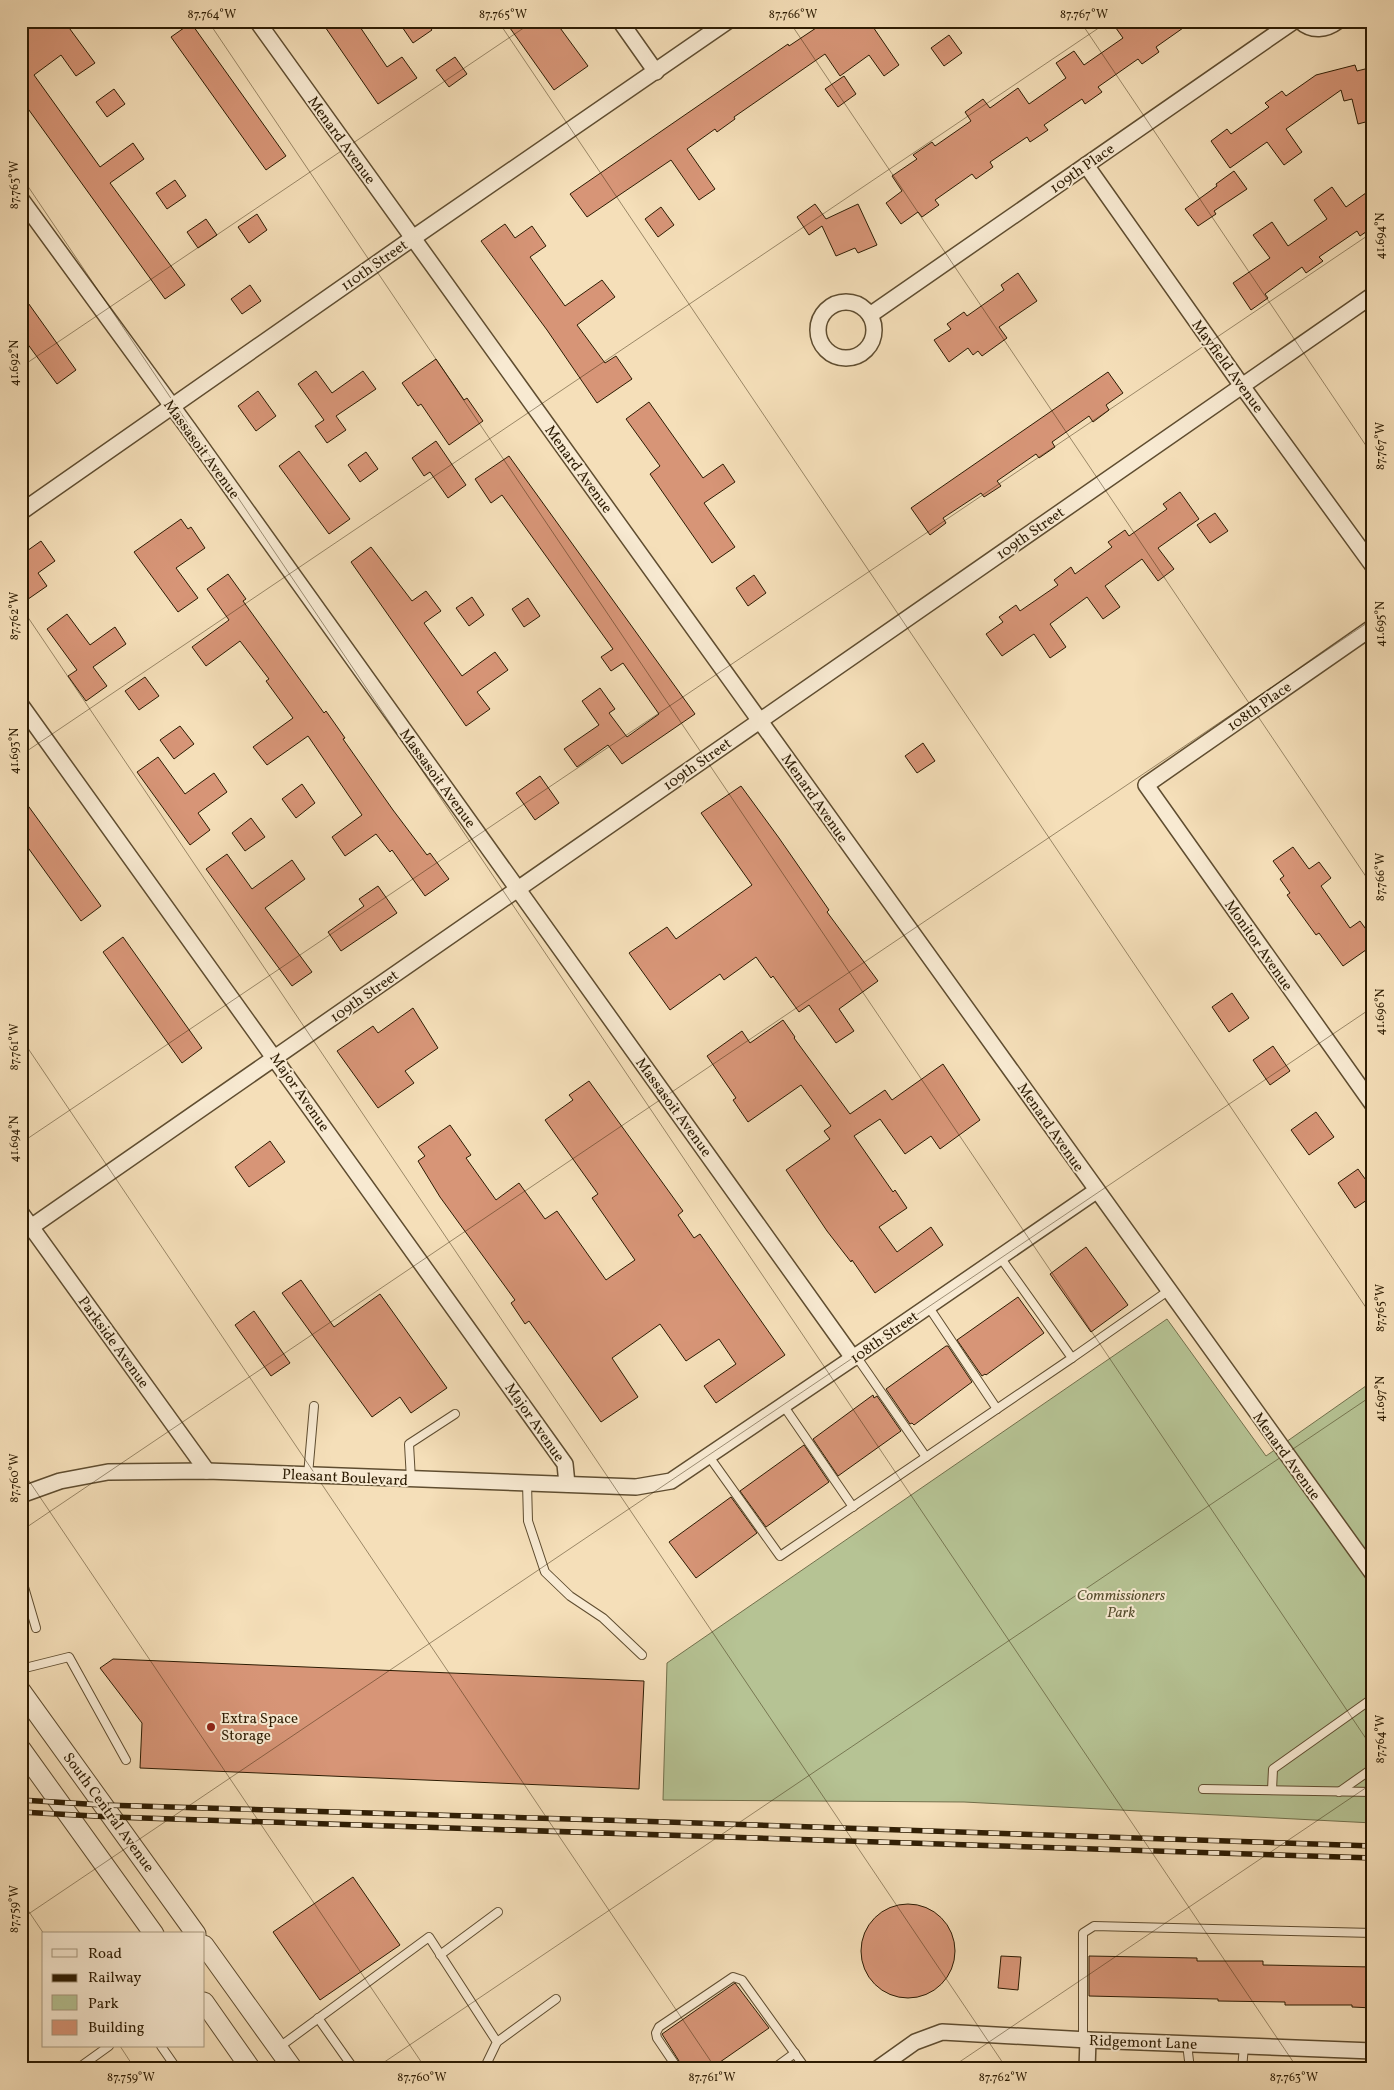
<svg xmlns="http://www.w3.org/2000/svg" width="1394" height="2090" font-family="Vollkorn,serif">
  <rect width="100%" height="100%" fill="#f5dfb9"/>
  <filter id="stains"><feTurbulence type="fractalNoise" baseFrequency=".004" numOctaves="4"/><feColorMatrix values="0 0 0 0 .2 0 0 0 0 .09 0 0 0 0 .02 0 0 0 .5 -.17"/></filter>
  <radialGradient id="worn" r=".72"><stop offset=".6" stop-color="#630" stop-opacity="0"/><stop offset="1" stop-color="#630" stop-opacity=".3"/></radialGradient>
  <polygon fill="#b6c394" stroke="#72704c" points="1167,1319 1266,1456 1373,1381 1373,1823 964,1802 663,1800 667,1663"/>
  <g fill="#d79577" stroke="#2d1c03">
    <polygon points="21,21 64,21 95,63 76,76 61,55 34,75 100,167 133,143 144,159 110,183 185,285 165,299 21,99"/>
    <polygon points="321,21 356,21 387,67 402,57 417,78 378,104"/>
    <polygon points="398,21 425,21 432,30 413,43"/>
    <polygon points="505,21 555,21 588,66 554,90"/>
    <polygon points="812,21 869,21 899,65 884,76 869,55 840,76 825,54 734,117 735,119 717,132 715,129 687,149 715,189 699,200 671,160 587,217 570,194 788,44 789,46 816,28"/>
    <polygon points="1111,21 1193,21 1156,47 1159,52 1142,64 1138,59 1098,87 1102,92 1085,104 1082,99 1044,125 1048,130 1030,142 1027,137 990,162 993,167 976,179 972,174 935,200 939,205 922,217 918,212 901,224 886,203 902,191 892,176 917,159 913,155 932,142 935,146 971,121 965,112 983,99 990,108 1018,88 1029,104 1066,78 1056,63 1074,51 1084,65 1123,38"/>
    <polygon points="191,23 286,156 266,170 171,37"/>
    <polygon points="949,35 962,53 944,66 931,48"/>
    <polygon points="455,57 467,74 449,87 436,70"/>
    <polygon points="1355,65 1357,71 1373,67 1373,120 1358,124 1352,99 1344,101 1341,90 1286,129 1302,152 1284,165 1267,142 1230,168 1211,141 1227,129 1231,134 1269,107 1265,103 1282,91 1286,96 1316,75"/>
    <polygon points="844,76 856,94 838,107 825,89"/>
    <polygon points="114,89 125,104 107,117 96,102"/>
    <polygon points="1234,171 1247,189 1214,211 1216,214 1198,226 1185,209 1217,186 1216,184"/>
    <polygon points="175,180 186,196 167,209 156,193"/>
    <polygon points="1332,187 1346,207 1373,188 1373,227 1360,236 1357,231 1319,257 1323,261 1306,273 1302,267 1265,294 1268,298 1251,310 1233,283 1270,258 1253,235 1272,222 1288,246 1327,219 1314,200"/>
    <polygon points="815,204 826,219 858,204 877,245 858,253 855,248 836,256 822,226 809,235 797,217"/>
    <polygon points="661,207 674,225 658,237 645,219"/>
    <polygon points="257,214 267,230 249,243 238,227"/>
    <polygon points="206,219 217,235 198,248 187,232"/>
    <polygon points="505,224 515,238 532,226 546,246 530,257 565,306 602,280 615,297 577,325 605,363 616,356 632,379 597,403 547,330 481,241"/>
    <polygon points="1018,273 1037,301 999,327 1007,338 982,356 978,351 973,355 968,348 949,362 934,340 951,329 947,324 964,312 967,316 1004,290 1001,285"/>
    <polygon points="250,285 261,301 242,314 231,299"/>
    <polygon points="21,293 76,370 57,384 21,335"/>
    <polygon points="436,359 464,400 467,398 483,421 449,445 421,404 418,406 402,383"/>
    <polygon points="316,371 332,393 363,371 376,389 336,416 346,430 327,443 315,426 324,420 298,384"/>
    <polygon points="1108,372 1123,393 1106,405 1109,410 1093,422 1089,416 1052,442 1055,447 1039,458 1036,454 997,481 1001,486 984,497 981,493 943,518 946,523 930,535 911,508"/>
    <polygon points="258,391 276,416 256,431 238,406"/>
    <polygon points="649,402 703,478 723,464 735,482 704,503 735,547 712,563 650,474 660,466 626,419"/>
    <polygon points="436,441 466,485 448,498 430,472 424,476 412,458"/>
    <polygon points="299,451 350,519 329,534 279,466"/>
    <polygon points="366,452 378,469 360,482 348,465"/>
    <polygon points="509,456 695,714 622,764 608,745 577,767 564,749 599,725 582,701 600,688 615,709 609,713 627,737 659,714 623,663 611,671 601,657 613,649 502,495 491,503 475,479"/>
    <polygon points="1180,492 1199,519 1158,548 1174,569 1158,581 1142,559 1105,586 1120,607 1103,619 1087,597 1050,624 1066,647 1050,658 1034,634 1002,656 986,634 1003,622 999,617 1016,605 1020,611 1058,585 1054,580 1071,567 1075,574 1112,547 1108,542 1125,530 1129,536 1167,509 1163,504"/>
    <polygon points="1215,513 1228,531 1210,543 1197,525"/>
    <polygon points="181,519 188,529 191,527 205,548 176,568 198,598 178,612 134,552"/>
    <polygon points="41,541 55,561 38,573 47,586 21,604 21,549 24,553"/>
    <polygon points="371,547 412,601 426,591 441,611 424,623 462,676 495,652 508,670 477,692 490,709 466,726 351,562"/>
    <polygon points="228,574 246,599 243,601 324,713 326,711 345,738 343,739 393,810 427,855 430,853 449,879 425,896 392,850 390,852 376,834 345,856 332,837 362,815 308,736 267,765 253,747 293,718 266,681 269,679 240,641 206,666 192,647 229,620 207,589"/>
    <polygon points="754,575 766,593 748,606 736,588"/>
    <polygon points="472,597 484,615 469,626 456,608"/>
    <polygon points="528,598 540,616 524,627 512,609"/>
    <polygon points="67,614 90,645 115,627 126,644 93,667 107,686 86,701 68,676 77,670 47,629"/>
    <polygon points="145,677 159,696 139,710 125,691"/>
    <polygon points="180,726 194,744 174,759 160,740"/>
    <polygon points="923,743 935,761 917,773 905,756"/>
    <polygon points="158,757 185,794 214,773 227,792 198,813 210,830 190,845 137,772"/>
    <polygon points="540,776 559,803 535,820 516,793"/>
    <polygon points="302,784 315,803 296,818 282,799"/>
    <polygon points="741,786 779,838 829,910 827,912 878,981 839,1009 854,1031 836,1043 809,1005 799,1012 773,976 771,978 756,957 724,980 720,974 670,1010 629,953 667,927 676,939 752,885 701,813"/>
    <polygon points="21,796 101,906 81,921 21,838"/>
    <polygon points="251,818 265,837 245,851 232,833"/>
    <polygon points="1293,847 1309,869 1319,862 1331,878 1321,886 1350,928 1360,921 1373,939 1373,945 1343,966 1319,933 1316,935 1287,895 1290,893 1280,879 1284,876 1273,861"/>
    <polygon points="227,854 252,889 292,860 305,879 265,908 312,972 292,986 206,869"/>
    <polygon points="378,886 397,913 341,951 328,932 364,906 359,899"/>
    <polygon points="123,937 202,1048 182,1063 103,952"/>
    <polygon points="1232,993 1249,1018 1229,1032 1212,1007"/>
    <polygon points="413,1008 438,1048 405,1071 414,1083 378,1108 337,1051 373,1026 378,1033"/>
    <polygon points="783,1020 795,1037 794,1038 850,1114 885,1090 892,1100 943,1064 980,1120 940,1149 931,1136 905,1154 880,1119 854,1136 893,1192 895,1190 907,1208 879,1227 897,1252 931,1227 943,1245 875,1293 852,1260 851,1262 827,1231 786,1170 830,1139 824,1131 831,1126 801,1085 748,1122 733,1100 736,1098 707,1056 742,1031 750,1043"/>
    <polygon points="1273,1046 1290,1071 1270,1085 1253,1060"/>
    <polygon points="589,1081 683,1211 678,1215 694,1238 700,1234 785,1355 716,1403 704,1386 736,1364 719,1339 686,1361 660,1324 612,1358 638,1397 601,1422 529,1321 525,1324 511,1303 515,1300 440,1197 418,1161 425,1156 418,1147 450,1125 471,1155 466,1158 496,1200 519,1183 545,1219 557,1211 606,1280 635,1260 592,1198 598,1194 545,1120 573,1100 569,1095"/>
    <polygon points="1316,1112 1334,1137 1309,1155 1291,1130"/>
    <polygon points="270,1141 285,1162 249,1187 235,1167"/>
    <polygon points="1358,1169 1373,1190 1373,1196 1355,1208 1338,1183"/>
    <polygon points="1086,1247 1128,1305 1091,1332 1050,1274"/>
    <polygon points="301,1280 334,1327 380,1294 447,1388 411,1413 400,1397 372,1417 282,1293"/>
    <polygon points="1018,1297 1044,1333 986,1375 985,1374 982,1376 957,1340"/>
    <polygon points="254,1311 290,1363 271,1376 235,1325"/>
    <polygon points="946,1346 948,1346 972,1382 914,1425 912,1423 910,1424 886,1389"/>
    <polygon points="873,1395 874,1398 877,1396 901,1431 838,1476 813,1439"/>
    <polygon points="804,1445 829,1482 766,1527 740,1491"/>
    <polygon points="731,1497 757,1533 696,1578 669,1542"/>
    <polygon points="113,1659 644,1681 639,1789 140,1768 142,1723 100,1668"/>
    <polygon points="353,1877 400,1945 320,2000 273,1932"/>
    <circle cx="908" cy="1951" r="47"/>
    <polygon points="1001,1956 1021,1957 1018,1990 998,1988"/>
    <polygon points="1089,1956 1197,1958 1197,1961 1263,1961 1263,1965 1373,1967 1373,2008 1352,2007 1352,2005 1285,2005 1285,2002 1218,2001 1218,1999 1089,1996"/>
    <polygon points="735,1983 769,2028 710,2069 684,2069 662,2034"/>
  </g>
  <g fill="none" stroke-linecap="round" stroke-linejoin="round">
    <g stroke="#5f4d30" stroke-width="10">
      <g id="service">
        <polyline points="928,1306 997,1409"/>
        <polyline points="856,1356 926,1457"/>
        <polyline points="1072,1358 1168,1291"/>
        <polyline points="783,1405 853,1507"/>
        <polyline points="708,1455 780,1556 1072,1358 1000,1257"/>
        <polyline points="308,1475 314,1406"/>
        <polyline points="411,1480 409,1444 455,1414"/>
        <polyline points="527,1483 528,1521 545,1572 570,1596 603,1618 642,1655"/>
        <polyline points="21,1577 36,1628"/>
        <polyline points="21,1669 69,1657 126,1760"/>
        <polyline points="1203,1789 1373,1792"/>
        <polyline points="1272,1790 1273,1769 1373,1698"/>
        <polyline points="1339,1792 1373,1768"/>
        <polyline points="440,1955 498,1912"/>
        <polyline points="318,2018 354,2069"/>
        <polyline points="1083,2040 1083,1933 1094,1926 1373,1933"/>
        <polyline points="497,2042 556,1999"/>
        <polyline points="1187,2044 1190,2069"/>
        <polyline points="161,2046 177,2069"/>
        <polyline points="278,2048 429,1937 497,2042 484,2069"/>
        <polyline points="77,2069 109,2046"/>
        <polyline points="678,2069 657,2038 656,2033 659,2027 733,1977 742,1980 806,2069"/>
        <polyline points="773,2069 795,2053"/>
        <polyline points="1242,2069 1244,2046"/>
      </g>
    </g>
    <g stroke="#5f4d30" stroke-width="18">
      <g id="minor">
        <polyline points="257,21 1373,1574"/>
        <polyline points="620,21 656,72"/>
        <path d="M1300,21c12,11 26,9 38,0"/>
        <polyline points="1086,165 1242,386 1373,566"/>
        <polyline points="21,199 188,428 853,1358"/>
        <circle cx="846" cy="330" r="28"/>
        <polyline points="870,315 1294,21"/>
        <polyline points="21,512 413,238 728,21"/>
        <polyline points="1373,627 1146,785 1373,1105"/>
        <polyline points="21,705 565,1464 567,1484"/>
        <polyline points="21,1213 207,1471"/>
        <polyline points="21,1234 1373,295"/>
        <polyline points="21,1495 60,1481 108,1472 207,1471 636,1487 671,1481 853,1358 1096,1191"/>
        <polyline points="877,2069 915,2042 942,2032 1088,2040 1373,2051"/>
        <polyline points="1087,2069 1088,2040"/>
      </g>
    </g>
    <g stroke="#5f4d30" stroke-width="21">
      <g id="tertiary">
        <polyline points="21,1691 196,1934"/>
        <polyline points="21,1749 154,1934"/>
        <polyline points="204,1945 293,2069"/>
        <polyline points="204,2002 251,2069"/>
      </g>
    </g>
    <use href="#service" stroke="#f8ead2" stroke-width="8"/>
    <use href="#minor" stroke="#f8ead2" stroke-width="15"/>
    <use href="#tertiary" stroke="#f8ead2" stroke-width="19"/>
    <g stroke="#2d1c03" stroke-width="5.5">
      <g id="rail">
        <polyline points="21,1800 103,1805 636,1821 1373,1846"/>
        <polyline points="21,1812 112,1817 1373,1858"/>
      </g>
    </g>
    <use href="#rail" stroke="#f8ead2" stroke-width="4" stroke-dasharray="11" stroke-linecap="butt"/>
  </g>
  <path fill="none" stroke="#2d1c03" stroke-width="1" stroke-opacity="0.45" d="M208,21l1165,1728M498,21l875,1297M789,21l584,866M1080,21l293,435M1370,21l3,4M21,176l1277,1893M21,367l513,-346M21,607l986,1462M21,755l1088,-734M21,1038l695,1031M21,1143l1352,-911M21,1469l405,600M21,1531l1352,-912M21,1900l23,34M21,1919l1352,-912M120,2046l15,23M374,2069l999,-674M949,2069l424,-286"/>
  <circle fill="#8f2418" stroke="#f8ead2" stroke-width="2" cx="211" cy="1727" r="5"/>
  <g text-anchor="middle" stroke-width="4" stroke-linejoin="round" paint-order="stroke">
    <g font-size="15" fill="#2d1c03" stroke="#f8ead2">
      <text transform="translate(342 140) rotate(54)" y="5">Menard Avenue</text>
      <text transform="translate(1082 168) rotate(-35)" y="5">109th Place</text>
      <text transform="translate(374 265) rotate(-35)" y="5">110th Street</text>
      <text transform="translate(1228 366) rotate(54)" y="5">Mayfield Avenue</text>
      <text transform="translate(202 449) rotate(54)" y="5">Massasoit Avenue</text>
      <text transform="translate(579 469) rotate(54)" y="5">Menard Avenue</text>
      <text transform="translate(1030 533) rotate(-35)" y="5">109th Street</text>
      <text transform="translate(1259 706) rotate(-35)" y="5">108th Place</text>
      <text transform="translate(697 764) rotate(-35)" y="5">109th Street</text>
      <text transform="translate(438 778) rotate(54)" y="5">Massasoit Avenue</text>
      <text transform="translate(815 798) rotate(55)" y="5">Menard Avenue</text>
      <text transform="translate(1259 945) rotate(55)" y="5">Monitor Avenue</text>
      <text transform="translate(364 996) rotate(-35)" y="5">109th Street</text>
      <text transform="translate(300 1092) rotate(55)" y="5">Major Avenue</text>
      <text transform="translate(674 1107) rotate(54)" y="5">Massasoit Avenue</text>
      <text transform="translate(1051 1127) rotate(55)" y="5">Menard Avenue</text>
      <text transform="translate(884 1337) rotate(-35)" y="5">108th Street</text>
      <text transform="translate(114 1342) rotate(54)" y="5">Parkside Avenue</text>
      <text transform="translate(535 1422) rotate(55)" y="5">Major Avenue</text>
      <text transform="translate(1287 1456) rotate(54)" y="5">Menard Avenue</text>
      <text transform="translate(345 1477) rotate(3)" y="5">Pleasant Boulevard</text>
      <text transform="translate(109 1812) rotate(54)" y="5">South Central Avenue</text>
      <text transform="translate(1143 2042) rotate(2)" y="5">Ridgemont Lane</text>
    </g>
    <g font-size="15" font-style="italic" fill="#564e2e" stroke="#f8ead2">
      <text x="1121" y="1600">Commissioners<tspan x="1121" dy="17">Park</tspan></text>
    </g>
    <g font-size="15" fill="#2d1c03" stroke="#f8ead2" text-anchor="start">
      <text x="221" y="1723">Extra Space<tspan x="221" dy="17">Storage</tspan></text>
    </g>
  </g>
  <rect width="1394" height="2090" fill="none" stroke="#f5dfb9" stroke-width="55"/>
  <rect x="42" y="1932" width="162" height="115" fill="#f8ead2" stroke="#a7987f"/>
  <rect x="52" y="1949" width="25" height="8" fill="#f8ead2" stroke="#a7987f"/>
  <text x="88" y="1958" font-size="15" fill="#2d1c03">Road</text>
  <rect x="52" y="1974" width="25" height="8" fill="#2d1c03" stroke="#a7987f"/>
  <text x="88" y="1982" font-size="15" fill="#2d1c03">Railway</text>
  <rect x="52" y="1995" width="25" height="15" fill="#b6c394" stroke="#a7987f"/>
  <text x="88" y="2008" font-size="15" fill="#2d1c03">Park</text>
  <rect x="52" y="2020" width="25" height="15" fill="#d79577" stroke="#a7987f"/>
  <text x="88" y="2032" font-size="15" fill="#2d1c03">Building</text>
  <rect x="28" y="28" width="1338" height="2034" fill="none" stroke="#2d1c03" stroke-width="2"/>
  <g font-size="12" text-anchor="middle" fill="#2d1c03">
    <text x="212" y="18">87.764°W</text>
    <text x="503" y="18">87.765°W</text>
    <text x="793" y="18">87.766°W</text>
    <text x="1084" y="18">87.767°W</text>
    <text transform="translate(14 185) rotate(-90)" y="4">87.763°W</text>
    <text transform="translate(1380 236) rotate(-90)" y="4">41.694°N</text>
    <text transform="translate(14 363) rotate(-90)" y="4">41.692°N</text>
    <text transform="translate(1380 446) rotate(-90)" y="4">87.767°W</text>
    <text transform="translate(14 616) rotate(-90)" y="4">87.762°W</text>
    <text transform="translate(1380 624) rotate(-90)" y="4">41.695°N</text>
    <text transform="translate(14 751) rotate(-90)" y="4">41.693°N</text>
    <text transform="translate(1380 877) rotate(-90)" y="4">87.766°W</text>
    <text transform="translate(1380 1012) rotate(-90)" y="4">41.696°N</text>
    <text transform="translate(14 1047) rotate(-90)" y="4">87.761°W</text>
    <text transform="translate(14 1139) rotate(-90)" y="4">41.694°N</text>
    <text transform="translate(1380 1308) rotate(-90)" y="4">87.765°W</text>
    <text transform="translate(1380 1399) rotate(-90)" y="4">41.697°N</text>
    <text transform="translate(14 1478) rotate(-90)" y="4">87.760°W</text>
    <text transform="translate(1380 1739) rotate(-90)" y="4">87.764°W</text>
    <text transform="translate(14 1909) rotate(-90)" y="4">87.759°W</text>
    <text x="131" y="2081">87.759°W</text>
    <text x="422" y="2081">87.760°W</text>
    <text x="712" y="2081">87.761°W</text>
    <text x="1003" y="2081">87.762°W</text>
    <text x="1294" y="2081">87.763°W</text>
  </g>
  <rect width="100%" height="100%" filter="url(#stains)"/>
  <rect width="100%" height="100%" fill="url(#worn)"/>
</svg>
